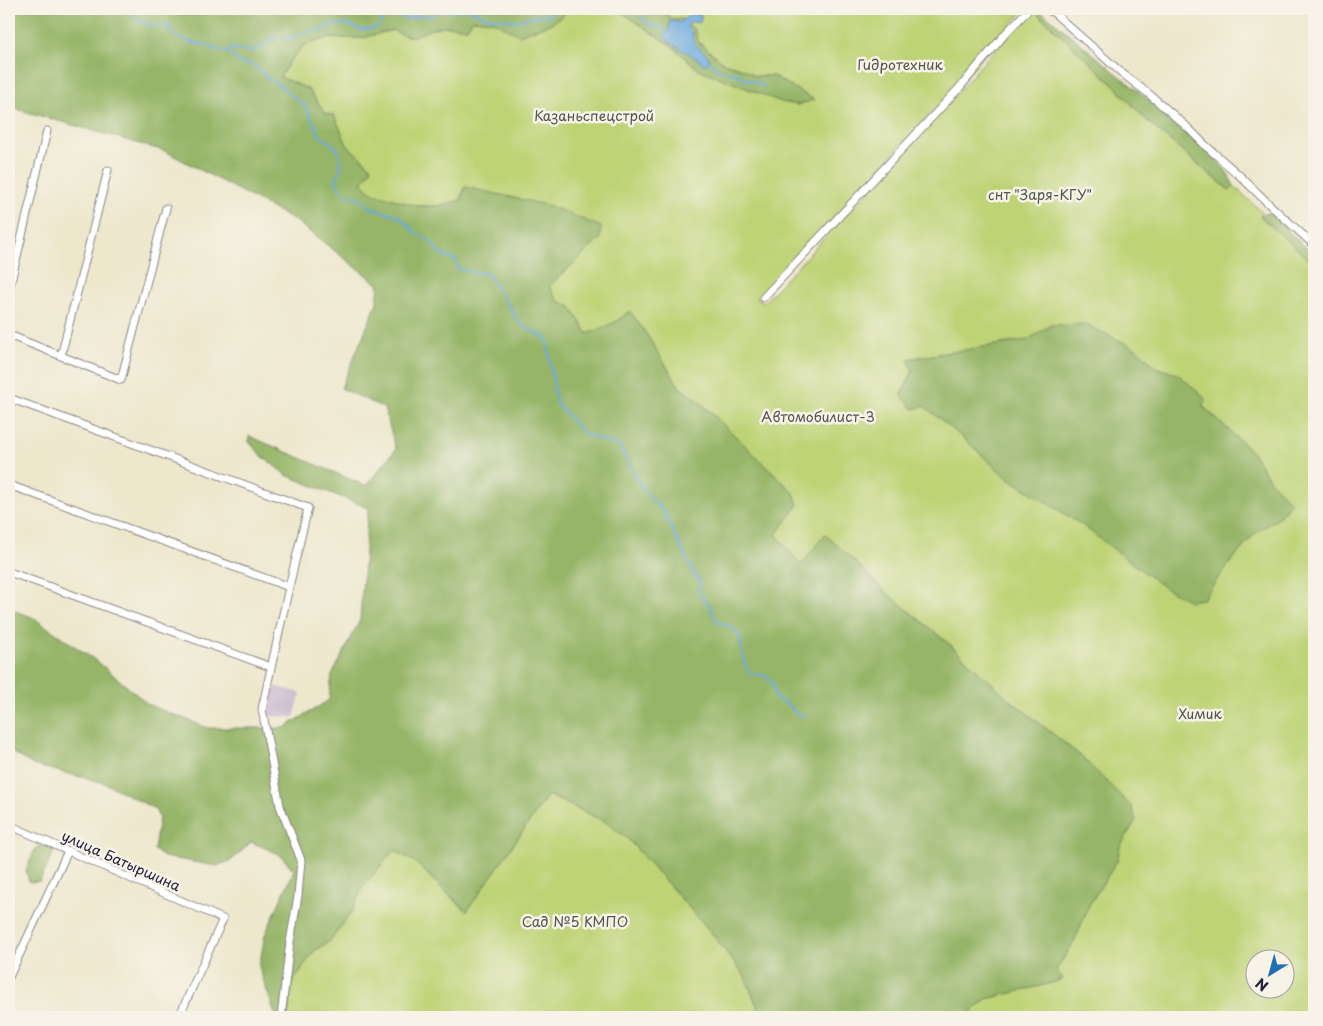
<svg xmlns="http://www.w3.org/2000/svg" width="1323" height="1026" font-family="'Playpen Sans',sans-serif">
  <rect width="100%" height="100%" fill="#f7f3e8"/>
  <filter id="ink" filterUnits="userSpaceOnUse"><feTurbulence type="fractalNoise" baseFrequency=".02" numOctaves="2"/><feDisplacementMap in="SourceGraphic" scale="10" xChannelSelector="R" yChannelSelector="G"/><feConvolveMatrix kernelMatrix="1 2 1 2 8 2 1 2 1" color-interpolation-filters="sRGB"/></filter>
  <filter id="wash" filterUnits="userSpaceOnUse"><feTurbulence type="fractalNoise" baseFrequency=".0096" numOctaves="4" result="noise"/><feDisplacementMap in="SourceGraphic" scale="20" xChannelSelector="R" yChannelSelector="G"/><feGaussianBlur stdDeviation="1.12" result="paint"/><feColorMatrix in="noise" values="0 0 0 0 0 0 0 0 0 0 0 0 0 0 0 0 0 1.4 0 .05"/><feComposite in="paint" operator="in"/></filter>
  <g filter="url(#wash)">
    <rect width="100%" height="100%" fill="#ede7cc"/>
    <polygon fill="#cebed1" points="274,686 301,693 294,717 268,716"/>
    <g fill="#bed376" stroke="#707a58" fill-rule="evenodd">
      <path d="M577,9h40l55,37 26,23 99,36 16,-6 -40,-23h-18l-12,-7 -19,-6 -65,-54h364l1,1 -66,75 -47,51 -8,6 -11,14 -134,143 6,3 141,-150 100,-114 24,-25 6,-2 80,75 34,37 80,67 5,-4 29,27 -3,3 54,48v753h-348l20,-18 62,-15 15,-5 -7,-9 18,-28 15,-37 28,-44 3,-14 15,-27 -4,-14 -48,-48 -74,-59 -62,-57 -64,-52 -17,-18 -41,-37 -24,31 -25,-32 22,-28 -4,-13 -96,-93 -18,-12 -33,-53 -18,-24 -13,11 -28,12 -18,-28 -12,-5 -10,-14 52,-48 -135,-52 -4,13 -22,6h-22l-44,-13 -11,-11 10,-14 -25,-23 -13,-30 -8,-1 -18,-25 -28,-12 9,-15 15,-17 25,-7h33l30,-8c26,13 24,2 46,-3 9,-2 20,0 29,1l6,-9 20,2 26,14 33,-12 15,-11zM1051,325l86,24 20,19 21,7 27,24 -3,6 49,46 20,31 20,20 -14,17 -20,12 -30,35 -24,33 -198,-123 -44,-40 -37,-30 -23,-11 12,-24 -5,-12 120,-19zM1256,958h30v30h-30z"/>
      <polygon points="548,795 604,821 627,838 711,932 745,977 761,1015 763,1017 288,1017 292,983 314,951 330,941 352,911 363,887 394,850 415,862 453,899 467,911"/>
    </g>
    <g fill="#96b567" stroke="#5c6c51">
      <path d="M9,9h141l10,4 40,2 25,-5 64,-1h288l-10,3 -15,11 -33,12 -26,-14 -20,-2 -6,9c-8,-1 -20,-3 -28,-1 -23,5 -21,16 -47,3l-30,8h-33l-25,7 -15,17 -9,15 28,12 18,25 8,1 13,30 25,23 -10,14 11,11 44,13h22l22,-6 4,-13 86,19 50,21 -1,12 -51,47 9,15 12,5 18,28 28,-12 14,-11 17,24 33,53 18,12 96,93 4,13 -22,28 25,31 24,-31 41,38 17,18 64,52 62,57 74,59 48,48 5,14 -16,27 -3,14 -28,44 -15,37 -18,28 7,9 -15,5 -62,15 -20,18h-203l-2,-2 -16,-38 -34,-45 -84,-94 -23,-17 -56,-26 -81,116 -52,-49 -21,-12 -31,37 -11,24 -22,30 -16,10 -22,32 -4,34h-12l-17,-50 6,-32 29,-65 -15,-16 -28,-12 -19,18 -15,6 -53,-9 -10,-7 5,-32 -4,-9 -50,-26 -72,-18 -24,-15v-141l23,8 66,45 51,43 59,23h76l45,-28 3,-25 28,-55 8,-112 -82,-33 -24,-19 -13,-14v-6l117,50 30,-37 -12,-41 -43,-20 36,-85 2,-18 -83,-64 -131,-70 -156,-44z"/>
      <polygon points="617,9 659,9 671,18 682,19 695,30 699,43 724,63 743,69 755,76 773,76 814,100 797,105 781,102 698,69 672,46"/>
      <polygon points="1040,10 1185,130 1225,169 1234,186 1229,190 1149,123 1115,86 1035,11"/>
      <polygon points="1271,212 1281,219 1288,225 1288,231 1314,255 1314,264 1260,216"/>
      <polygon points="1085,324 1137,349 1157,368 1178,374 1206,399 1202,406 1251,451 1271,482 1291,502 1277,519 1257,531 1227,566 1203,599 1190,601 1165,588 1082,525 1005,476 961,436 924,406 913,409 901,395 913,371 908,359 1028,340 1051,325"/>
      <polygon points="48,842 53,854 40,881 29,882 26,870 35,849"/>
    </g>
    <path fill="#6ba9dd" stroke="#46668c" d="M690,13h5l6,2v5l-2,3 -9,-1 -3,5 5,5 3,12 13,12 1,7 -6,1c-11,-11 -27,-15 -38,-26l-1,-4 5,-2 1,-11 11,1z"/>
    <g fill="none" stroke-linecap="round" stroke-linejoin="round">
      <g stroke="#6ba9dd" stroke-width="2">
        <path d="M124,9l16,13 5,-1 1,3 4,2c6,-2 13,0 19,0l2,1 -3,4c13,9 24,13 41,14l3,4c15,0 18,5 30,15h9l10,7 7,8 13,7 10,9 8,6 7,6 14,29 12,8 8,9 1,16 -6,11 8,13 16,5 12,10 28,8 18,18 11,5 12,15 15,6 4,10 29,4 32,50 27,15 9,64 28,31 35,12 24,44 20,21 33,67 4,3 -1,13 11,12 6,15 16,6 8,10 4,26 7,11 13,1 9,8 1,10 3,7 8,2 12,12 8,2"/>
        <polyline points="466,9 488,17 516,21 534,16 550,15 556,9"/>
        <polyline points="639,14 648,24 659,27 670,33"/>
        <path d="M229,51l2,-3c5,1 11,2 16,3 10,2 18,-8 26,-14l15,1 23,-7 14,-2 7,-5h16l12,6 17,-2 8,-11 7,-3 11,4h10l6,-3 10,2 7,-4 8,-2 9,1 10,-3"/>
        <polyline points="708,62 722,71 736,74 747,80 759,83 764,87"/>
      </g>
    </g>
  </g>
  <g filter="url(#ink)">
    <g fill="none" stroke-linecap="round" stroke-linejoin="round">
      <g stroke="#888484" stroke-width="9">
        <g id="street">
          <polyline points="1047,9 1054,13 1123,74 1149,94 1186,126 1206,146 1239,175 1270,205 1314,245"/>
          <polyline points="9,290 47,131"/>
          <polyline points="763,298 961,86 1006,33 1029,9"/>
          <polyline points="9,335 121,380 166,208"/>
          <polyline points="61,356 108,170"/>
          <polyline points="9,398 308,508 289,587 262,709 280,806 301,860 298,896 290,942 281,1017"/>
          <polyline points="9,485 289,587"/>
          <polyline points="9,572 271,667"/>
          <polyline points="9,825 223,919 179,1017"/>
          <polyline points="9,977 68,851"/>
        </g>
      </g>
      <use href="#street" stroke="#fff" stroke-width="7"/>
    </g>
  </g>
  <g text-anchor="middle" stroke-width="5" stroke-linejoin="round" paint-order="stroke">
    <g font-size="14" fill="#51574d" stroke="#f7f3e8">
      <text x="900" y="70">Гидротехник</text>
      <text x="594" y="121">Казаньспецстрой</text>
      <text x="1040" y="200">снт "Заря-КГУ"</text>
      <text x="818" y="422">Автомобилист-3</text>
      <text x="1200" y="719">Химик</text>
      <text x="575" y="927">Сад №5 КМПО</text>
    </g>
    <g font-size="14" fill="#22223b" stroke="#f7f3e8">
      <text transform="translate(121 861) rotate(24)" y="5">улица Батыршина</text>
    </g>
  </g>
  <rect width="1323" height="1026" fill="none" stroke="#f7f3e8" stroke-width="30"/>
  <g transform="translate(1270 974) rotate(217)"><circle r="24" fill="#f7f3e8" stroke="#a29fa3"/>
  <path d="M0-4L9 19L0 12L-9 19Z" fill="#1f6fb2"/>
  <text y="-8" font-size="14" font-weight="bold" text-anchor="middle" fill="#22223b">N</text>
  </g>
</svg>
